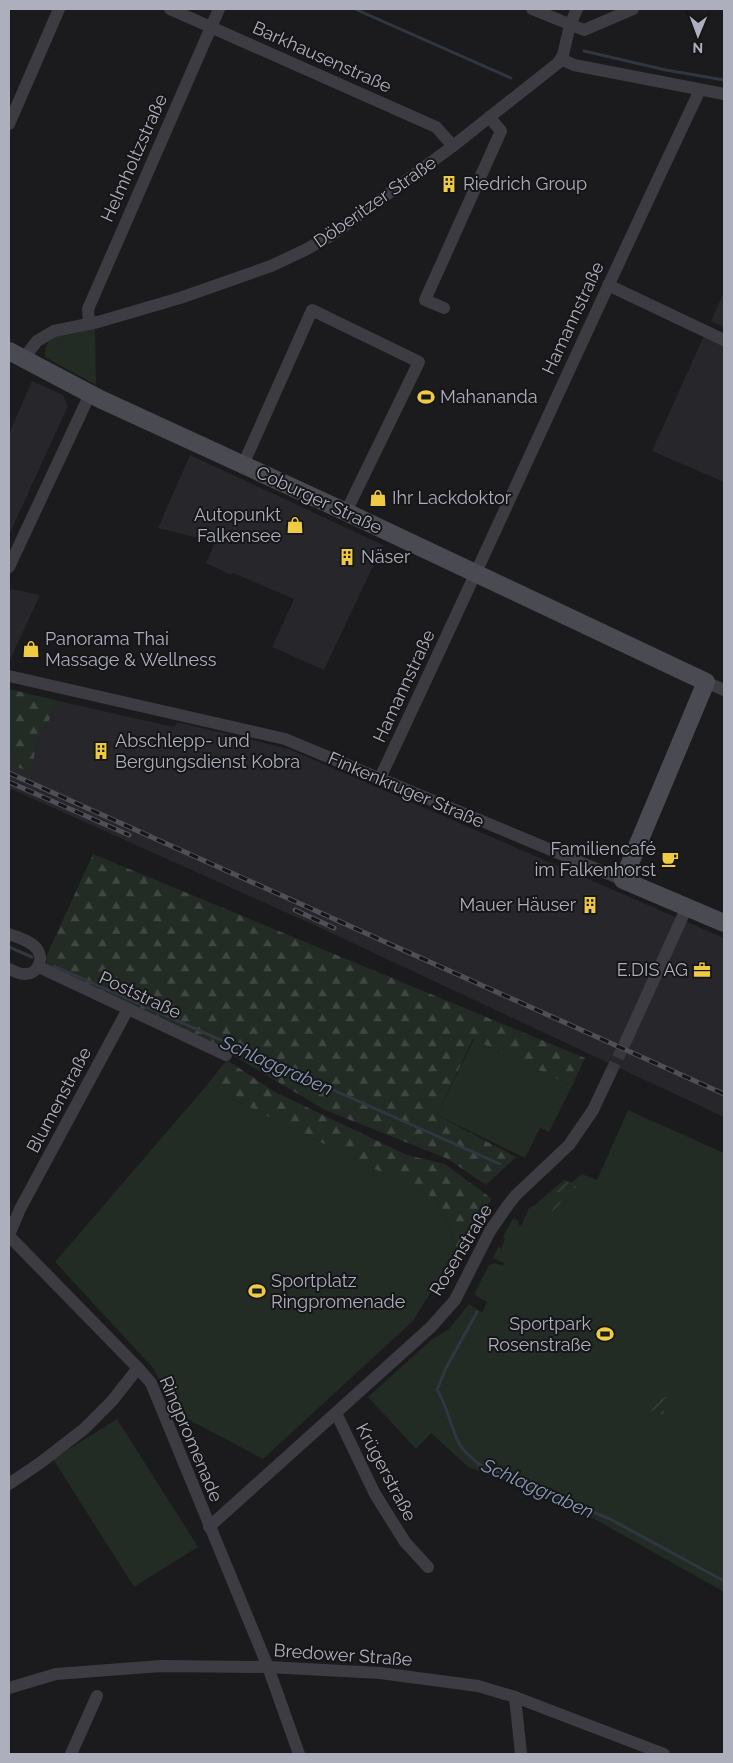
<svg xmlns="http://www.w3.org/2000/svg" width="733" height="1763" font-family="Raleway,sans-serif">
  <defs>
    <pattern id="forest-firs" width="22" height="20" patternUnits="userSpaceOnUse" patternTransform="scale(1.25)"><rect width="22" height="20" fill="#222b24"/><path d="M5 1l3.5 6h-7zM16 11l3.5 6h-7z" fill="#3f4742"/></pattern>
    <pattern id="garden-furrows" width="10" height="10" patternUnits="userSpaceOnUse" patternTransform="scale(1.25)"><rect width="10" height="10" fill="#222b24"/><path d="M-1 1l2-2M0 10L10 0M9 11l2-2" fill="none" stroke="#3f4742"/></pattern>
  </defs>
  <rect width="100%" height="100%" fill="#1b1a1d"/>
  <g fill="#27262a">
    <polygon points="724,292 724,327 711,321"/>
    <polygon points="704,336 724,345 724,482 652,451"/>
    <polygon points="32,381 63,395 68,406 9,535 9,434"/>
    <polygon points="190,455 383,545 324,670 272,647 294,599 233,573 231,575 206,563 215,542 158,528"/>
    <polygon points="11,589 40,595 9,662 9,593"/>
    <polygon points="59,701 174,727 177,722 289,749 724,938 724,1117 314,925 9,788 9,763 31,772 37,743"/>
  </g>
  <g fill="#222b24">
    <polygon points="95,328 96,385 45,357 45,348 50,339 64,333"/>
    <polygon points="474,1039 572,1086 549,1132 540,1128 525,1158 437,1115"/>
    <polygon points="206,1086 438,1200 457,1249 413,1321 263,1459 176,1413 153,1368 55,1262"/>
    <polygon points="628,1110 724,1153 724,1592 598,1521 526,1488 468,1467 431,1433 416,1449 368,1397 431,1340 449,1329 469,1304 482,1312 487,1302 476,1296 475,1292 489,1265 495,1263 503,1266 504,1263 493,1258 498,1247 501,1248 505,1239 503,1237 513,1218 519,1221 518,1224 521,1226 529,1208 535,1205 564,1180 571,1183 582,1174 597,1180"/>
    <polygon points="117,1419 198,1547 134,1587 53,1459"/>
  </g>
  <g fill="url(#forest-firs)">
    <polygon points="9,689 59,701 37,743 31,773 9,763"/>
    <polygon points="93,854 585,1058 572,1086 473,1039 437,1115 516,1157 486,1185 448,1159 325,1110 226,1051 48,970 46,957"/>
    <polygon points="227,1060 275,1092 407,1155 445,1164 492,1199 457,1249 438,1200 206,1086"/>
  </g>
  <g fill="url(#garden-furrows)">
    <polygon points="564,1180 572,1183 578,1189 567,1186 554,1217 552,1217 550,1221 548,1220 560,1194 558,1192 555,1192 534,1208 532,1212 528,1211"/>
    <polygon points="666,1397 669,1398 663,1411 669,1414 668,1417 646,1408"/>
  </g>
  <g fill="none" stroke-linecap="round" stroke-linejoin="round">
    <g stroke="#303741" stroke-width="3">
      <polyline points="355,9 511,78"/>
      <polyline points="584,51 666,70 724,80"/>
      <polyline points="9,947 32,957"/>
      <polyline points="54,966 500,1164"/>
      <path d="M477,1312l-31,56 -9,22c11,16 13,37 23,55 5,8 13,14 20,20l130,54 114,62"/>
    </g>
    <polyline stroke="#38383d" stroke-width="12" stroke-dasharray="12 6" stroke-linecap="butt" points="610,1074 625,1043"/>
    <g stroke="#3c3c42" stroke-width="12">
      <polyline points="170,9 436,127 453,146"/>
      <polyline points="532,9 584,30 633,9"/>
      <polyline points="561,59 574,65 724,94"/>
      <polyline points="9,124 59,9"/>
      <polyline points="608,285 724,340"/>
      <polyline points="444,308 425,300 501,131 489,117"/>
      <polyline points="89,323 88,309 219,9"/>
      <polyline points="24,358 37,341 54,331 98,322 180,298 271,266 305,250 332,235 453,146 558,63 563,55 570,25 577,9"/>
      <polyline points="243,465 312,310 419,362 346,512"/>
      <polyline points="9,567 90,394"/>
      <polyline points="9,676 285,739 623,880"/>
      <polyline points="706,682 724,690"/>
      <path d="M380,778c108,-228 211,-459 320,-688"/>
      <path d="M9,934c8,3 22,7 28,15 8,11 0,26 -13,25 -5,0 -10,-3 -15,-5"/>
      <polyline points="39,967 226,1055"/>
      <polyline points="625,1043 687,907"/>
      <polyline points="9,1235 20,1209 128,1009"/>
      <polyline points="9,1236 138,1368 151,1383 268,1667 299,1754"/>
      <polyline points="336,1413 375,1494 405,1542 428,1567"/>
      <polyline points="9,1484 40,1463 84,1429 112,1401 138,1368"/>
      <polyline points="209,1527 431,1327 455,1300 490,1231 508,1205 516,1195 569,1145 593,1110 610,1074"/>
      <polyline points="9,1688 56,1674 161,1666 268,1667 380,1673 478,1686 515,1697 664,1754"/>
      <polyline points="515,1697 521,1754"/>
      <polyline points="71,1754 97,1696"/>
    </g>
    <polyline stroke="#4a4a52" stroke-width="18" points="9,351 100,399 346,512 706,682 623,880 724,923"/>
    <g stroke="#4f4f57" stroke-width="5">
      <g id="rail">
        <polyline points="9,773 724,1094"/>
        <polyline points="9,782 129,835"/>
        <polyline points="295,910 334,928"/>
      </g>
    </g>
    <use href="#rail" stroke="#161518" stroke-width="3" stroke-dasharray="9" stroke-linecap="butt"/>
  </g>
  <defs>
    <g id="building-bare" transform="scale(1.35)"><path d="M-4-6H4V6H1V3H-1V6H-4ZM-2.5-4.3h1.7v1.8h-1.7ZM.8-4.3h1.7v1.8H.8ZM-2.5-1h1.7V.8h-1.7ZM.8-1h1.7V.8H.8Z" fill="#eecb42" stroke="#161518" stroke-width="2.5" paint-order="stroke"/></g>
    <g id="stadium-bare" transform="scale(1.35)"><path d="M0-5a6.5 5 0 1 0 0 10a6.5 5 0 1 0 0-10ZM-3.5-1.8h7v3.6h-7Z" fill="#eecb42" stroke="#161518" stroke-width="2.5" paint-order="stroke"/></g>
    <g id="shop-bare" transform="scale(1.35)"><path d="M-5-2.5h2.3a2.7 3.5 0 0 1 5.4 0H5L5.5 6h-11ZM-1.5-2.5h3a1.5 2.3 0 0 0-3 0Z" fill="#eecb42" stroke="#161518" stroke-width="2.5" paint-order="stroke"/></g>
    <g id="cafe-bare" transform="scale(1.35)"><path d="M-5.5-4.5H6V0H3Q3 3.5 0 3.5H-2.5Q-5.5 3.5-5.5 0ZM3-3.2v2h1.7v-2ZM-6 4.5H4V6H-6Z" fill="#eecb42" stroke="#161518" stroke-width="2.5" paint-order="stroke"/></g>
    <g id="office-bare" transform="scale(1.35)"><path d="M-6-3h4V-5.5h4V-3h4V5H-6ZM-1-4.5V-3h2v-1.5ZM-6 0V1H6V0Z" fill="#eecb42" stroke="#161518" stroke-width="2.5" paint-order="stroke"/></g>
  </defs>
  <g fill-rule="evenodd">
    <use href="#building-bare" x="449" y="184"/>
    <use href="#stadium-bare" x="426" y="397"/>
    <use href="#shop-bare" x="378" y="498"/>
    <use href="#shop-bare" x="295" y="525"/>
    <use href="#building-bare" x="347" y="557"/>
    <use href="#shop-bare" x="31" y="649"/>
    <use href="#building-bare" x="101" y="751"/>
    <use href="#cafe-bare" x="670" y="859"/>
    <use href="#building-bare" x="590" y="905"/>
    <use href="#office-bare" x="702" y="970"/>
    <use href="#stadium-bare" x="257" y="1291"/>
    <use href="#stadium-bare" x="605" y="1334"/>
  </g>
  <g text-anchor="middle" stroke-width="4" stroke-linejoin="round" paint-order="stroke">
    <g font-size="18" fill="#adb0bc" stroke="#161518">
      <text transform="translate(322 57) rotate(24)" y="6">Barkhausenstraße</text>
      <text transform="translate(134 158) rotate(-66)" y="6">Helmholtzstraße</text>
      <text transform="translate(375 202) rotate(-35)" y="6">Döberitzer Straße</text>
      <text transform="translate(573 318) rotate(-65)" y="6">Hamannstraße</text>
      <text transform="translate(319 500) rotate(25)" y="6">Coburger Straße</text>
      <text transform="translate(404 686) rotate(-65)" y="6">Hamannstraße</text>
      <text transform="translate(406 790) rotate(23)" y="6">Finkenkruger Straße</text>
      <text transform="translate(140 995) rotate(25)" y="6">Poststraße</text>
      <text transform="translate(59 1100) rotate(-62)" y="6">Blumenstraße</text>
      <text transform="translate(461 1250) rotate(-59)" y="6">Rosenstraße</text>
      <text transform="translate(191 1439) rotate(67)" y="6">Ringpromenade</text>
      <text transform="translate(386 1472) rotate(62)" y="6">Krügerstraße</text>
      <text transform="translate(343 1655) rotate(4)" y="6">Bredower Straße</text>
    </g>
    <g font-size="18" fill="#adb0bc" stroke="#161518" text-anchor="start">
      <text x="463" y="190">Riedrich Group</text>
      <text x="440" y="403">Mahananda</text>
      <text x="392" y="504">Ihr Lackdoktor</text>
      <text x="281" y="521" text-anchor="end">Autopunkt<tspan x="281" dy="21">Falkensee</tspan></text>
      <text x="361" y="563">Näser</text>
      <text x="45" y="645">Panorama Thai<tspan x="45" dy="21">Massage &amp; Wellness</tspan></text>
      <text x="115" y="747">Abschlepp- und<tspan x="115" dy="21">Bergungsdienst Kobra</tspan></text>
      <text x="656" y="855" text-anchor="end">Familiencafé<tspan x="656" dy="21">im Falkenhorst</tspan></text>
      <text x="576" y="911" text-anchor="end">Mauer Häuser</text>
      <text x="688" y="976" text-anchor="end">E.DIS AG</text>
      <text x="271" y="1287">Sportplatz<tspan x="271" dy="21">Ringpromenade</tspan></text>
      <text x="591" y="1330" text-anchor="end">Sportpark<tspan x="591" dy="21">Rosenstraße</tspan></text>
    </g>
    <g font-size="19" font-style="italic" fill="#8699b5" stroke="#161518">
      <text transform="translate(277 1065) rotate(24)" y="7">Schlaggraben</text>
      <text transform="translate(538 1488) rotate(24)" y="7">Schlaggraben</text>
    </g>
  </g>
  <rect width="733" height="1763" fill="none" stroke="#adb0bc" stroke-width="20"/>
  <g transform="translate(698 35) rotate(181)" stroke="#161518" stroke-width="4" paint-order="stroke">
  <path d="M0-4L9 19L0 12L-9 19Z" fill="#adb0bc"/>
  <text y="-8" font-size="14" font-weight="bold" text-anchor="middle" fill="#adb0bc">N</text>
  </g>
</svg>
